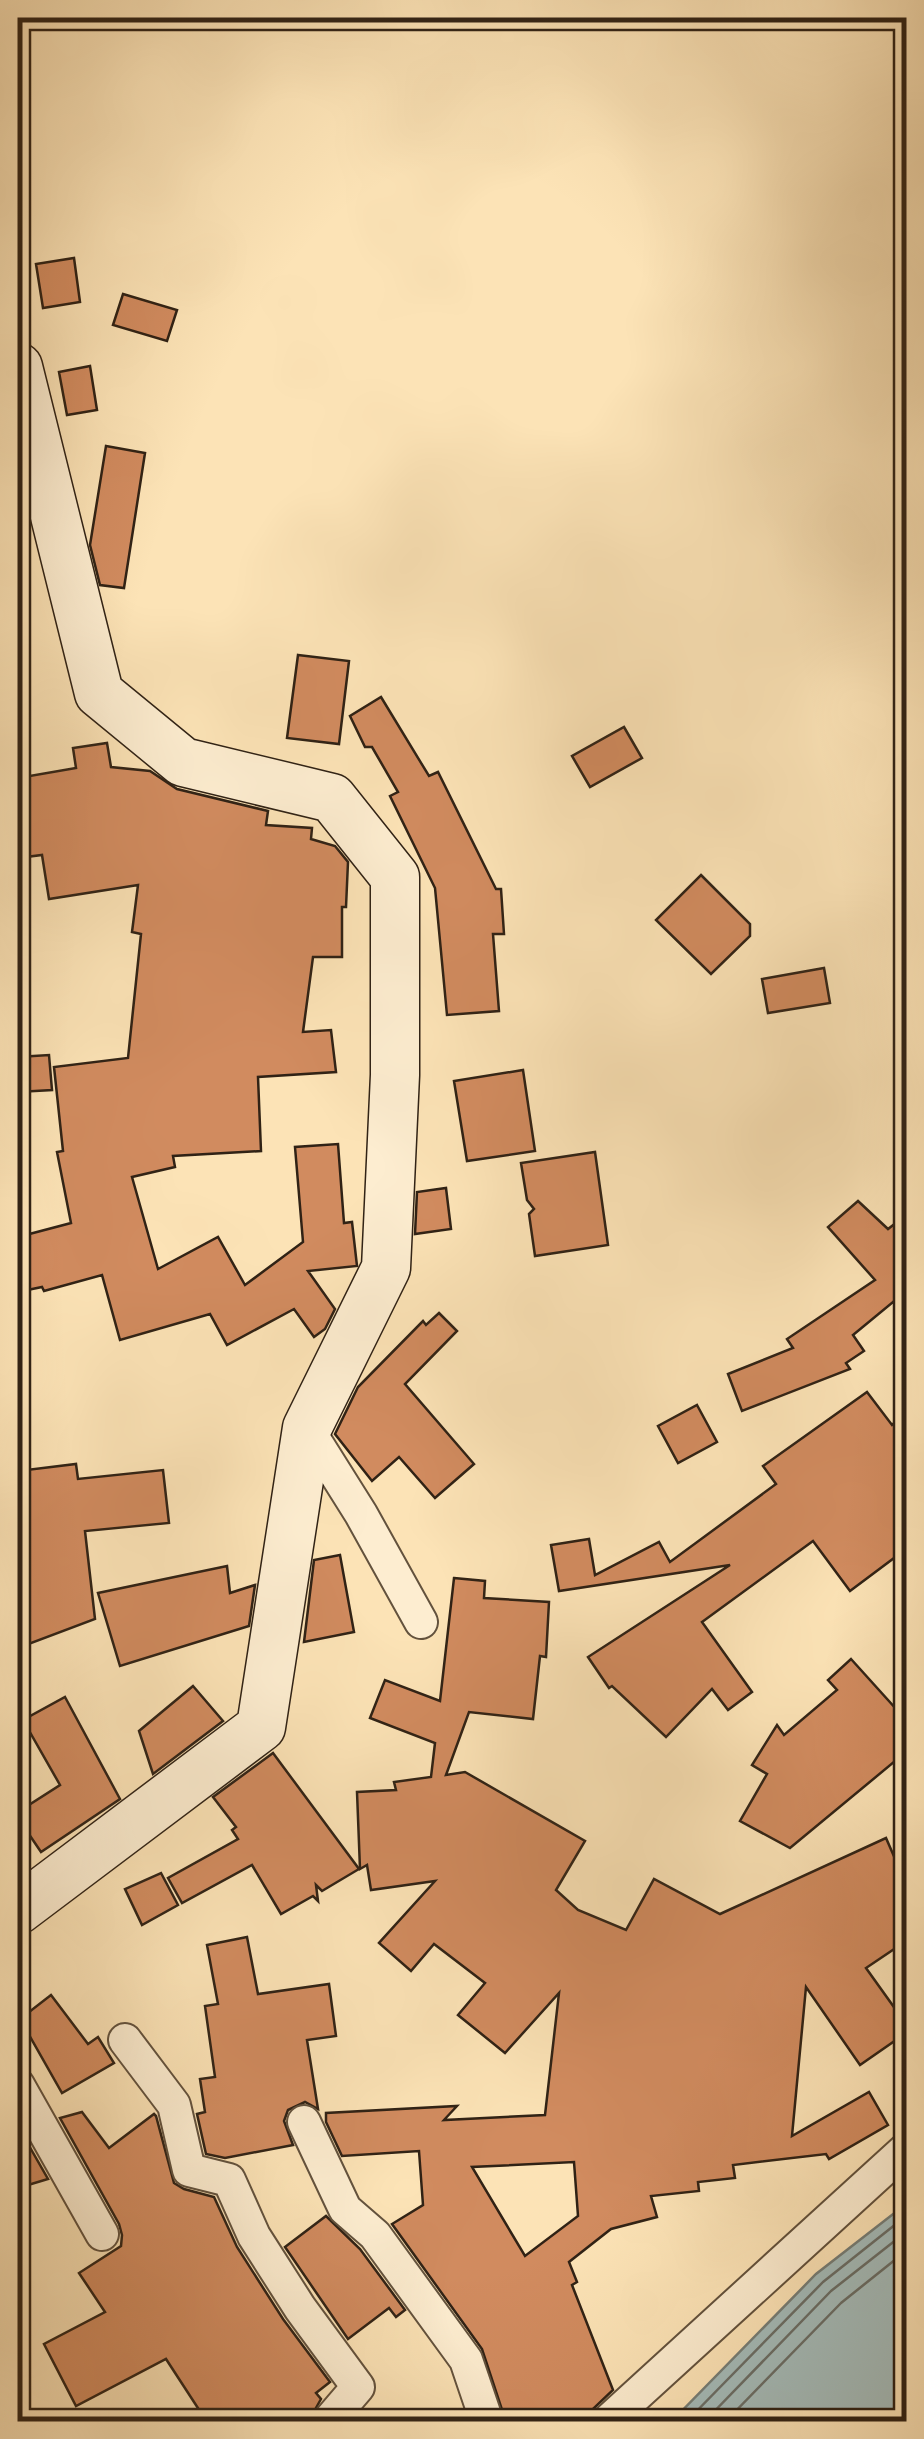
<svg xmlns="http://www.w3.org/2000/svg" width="924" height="2439" font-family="Vollkorn,serif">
  <rect width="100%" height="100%" fill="#fce3b6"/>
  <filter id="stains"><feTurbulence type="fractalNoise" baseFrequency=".002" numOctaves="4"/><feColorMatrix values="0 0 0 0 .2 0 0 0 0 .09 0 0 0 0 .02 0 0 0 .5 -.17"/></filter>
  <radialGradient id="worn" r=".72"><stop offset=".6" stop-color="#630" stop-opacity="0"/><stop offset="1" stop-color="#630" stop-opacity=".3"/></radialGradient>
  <polygon fill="#a4bbb9" stroke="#767e77" stroke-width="2.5" points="906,2204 906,2421 672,2421 816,2274"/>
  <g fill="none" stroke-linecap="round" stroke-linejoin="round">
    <g stroke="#6a6e67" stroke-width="2.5">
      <polyline points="686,2422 823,2282 906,2216"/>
      <polyline points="704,2422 831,2291 906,2232"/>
      <polyline points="725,2422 841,2303 906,2251"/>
    </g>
  </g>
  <g fill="#d18b5f" stroke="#302215" stroke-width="2.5" fill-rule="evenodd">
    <polygon points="74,258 80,302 43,308 36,264"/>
    <polygon points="123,294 177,310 167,341 113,325"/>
    <polygon points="90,366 97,410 67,415 59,372"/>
    <polygon points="106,446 145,453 124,588 100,585 90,545"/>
    <polygon points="298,655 349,661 339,744 287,738"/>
    <polygon points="381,697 429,776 438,772 496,889 501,889 504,934 493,934 499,1011 447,1015 435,888 390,796 398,792 372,747 365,747 350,716"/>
    <polygon points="624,727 642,758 590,787 572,756"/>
    <polygon points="107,743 111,767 150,771 177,789 268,811 266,825 312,828 311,839 335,846 348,862 346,907 342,907 342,957 313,957 303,1032 331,1030 336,1072 258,1077 261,1151 173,1156 175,1167 132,1177 158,1269 218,1237 245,1285 303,1242 295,1147 338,1144 344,1223 352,1222 357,1266 308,1271 335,1309 325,1329 314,1337 294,1309 227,1345 210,1314 120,1340 102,1275 44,1291 42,1287 18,1292 18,1237 71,1223 57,1152 63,1151 54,1067 128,1058 141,934 132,932 138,885 49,899 42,855 18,858 18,778 76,768 73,748"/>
    <polygon points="701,875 750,924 750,936 711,974 656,920"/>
    <polygon points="824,968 830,1003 768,1013 762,979"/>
    <polygon points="49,1055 52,1090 18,1092 18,1057"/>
    <polygon points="523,1070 535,1151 467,1161 454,1081"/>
    <polygon points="595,1152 608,1245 535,1256 529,1214 534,1209 527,1200 521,1163"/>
    <polygon points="446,1188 451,1229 415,1234 417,1192"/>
    <polygon points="858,1201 888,1229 906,1215 906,1319 893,1302 853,1335 864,1351 846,1363 850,1369 742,1411 728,1374 793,1348 787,1339 875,1280 828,1227"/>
    <polygon points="439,1313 457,1331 405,1384 474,1464 435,1498 399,1457 372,1481 335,1434 358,1387 423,1321 426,1325"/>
    <polygon points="867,1392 892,1425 906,1412 906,1549 850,1591 813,1541 702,1622 752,1692 728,1710 712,1689 666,1737 612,1686 609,1688 588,1657 730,1565 559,1591 551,1545 589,1539 595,1575 659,1542 670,1562 776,1484 763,1466"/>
    <polygon points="697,1405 717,1442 678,1463 658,1426"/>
    <polygon points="76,1464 78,1479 163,1470 169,1523 85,1531 95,1619 18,1648 18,1471"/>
    <polygon points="340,1555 354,1632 304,1642 314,1560"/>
    <polygon points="227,1566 230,1593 255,1585 249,1626 120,1666 98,1593"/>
    <path d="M454,1578l31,3 -1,17 65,4 -3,55 -6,-1 -7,63 -64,-7 -23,63 19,-3 120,69 -29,49 22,20 48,20 28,-51 66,35 166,-76 20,46v57l-40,27 40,56v9l-46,32 -54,-78 -14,149 77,-44 19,33 -59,34 -3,-5 -93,11 2,13 -37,4 1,9 -48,5 6,21 -46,12 -42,33 8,20 -5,3 41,105 -21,20 -30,12h-56l-24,-73 -90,-125 31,-19 -4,-54 -77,5 -16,-34v-9l131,-7 -13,14 101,-5 14,-122 -54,60 -47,-38 27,-32 -51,-39 -23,27 -32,-28 56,-62 -64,9 -4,-25 -7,4 -3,-77 39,-2 -2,-8 37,-5 4,-34 -65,-25 15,-38 55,21zM574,2162l4,54 -53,40 -53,-89z"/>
    <polygon points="851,1659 906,1720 906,1752 790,1848 740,1821 767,1774 752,1765 777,1725 784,1735 837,1690 828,1680"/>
    <polygon points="193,1686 223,1721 153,1774 139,1731"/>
    <polygon points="65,1697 120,1799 41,1852 18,1818 18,1812 60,1785 23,1720"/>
    <polygon points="273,1753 359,1869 322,1891 316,1885 318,1901 313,1896 281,1914 252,1865 182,1903 168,1878 238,1839 232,1830 236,1827 213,1797"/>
    <polygon points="161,1873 178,1905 142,1925 125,1889"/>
    <polygon points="247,1937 258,1994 329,1984 336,2036 307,2040 318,2109 305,2102 288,2110 284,2121 293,2145 225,2158 206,2154 197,2114 205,2112 200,2079 215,2077 205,2006 218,2004 207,1945"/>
    <polygon points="51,1995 88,2044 98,2037 114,2063 62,2093 20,2019"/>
    <polygon points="82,2112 109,2148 154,2114 156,2116 174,2183 184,2189 214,2197 237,2247 283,2319 330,2382 316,2393 321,2399 308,2422 207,2422 166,2359 76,2406 44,2344 105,2312 79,2273 121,2246 122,2235 119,2224 60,2118"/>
    <polygon points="20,2130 48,2179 18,2188 18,2131"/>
    <polygon points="326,2216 360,2249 405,2310 396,2317 389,2308 348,2339 285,2247"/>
  </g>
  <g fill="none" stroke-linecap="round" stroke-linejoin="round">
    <g stroke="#63523d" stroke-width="36">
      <g id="street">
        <polyline points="307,1428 361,1514 421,1622"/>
        <polyline points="125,2040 174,2105 189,2170 229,2180 254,2236 300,2308 358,2387 328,2422"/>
        <polyline points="18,2085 102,2234"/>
        <polyline points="304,2122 345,2209 375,2235 466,2360 487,2422"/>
        <polyline points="607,2422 906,2149"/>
      </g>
    </g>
    <g stroke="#302215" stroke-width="51">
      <polyline id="secondary" points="18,367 99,693 183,762 332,798 395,877 395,1075 386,1268 307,1428 261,1727 18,1910"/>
    </g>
    <use href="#street" stroke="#fdedd0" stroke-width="32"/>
    <use href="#secondary" stroke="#fdedd0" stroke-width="48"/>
  </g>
  <rect width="924" height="2439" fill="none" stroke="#fce3b6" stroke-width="60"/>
  <rect x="20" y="20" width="884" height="2399" fill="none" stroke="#302215" stroke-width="5"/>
  <rect x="30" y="30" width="864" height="2379" fill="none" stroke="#302215" stroke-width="2.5"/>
  <rect width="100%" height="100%" filter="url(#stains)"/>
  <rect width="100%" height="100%" fill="url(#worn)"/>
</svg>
